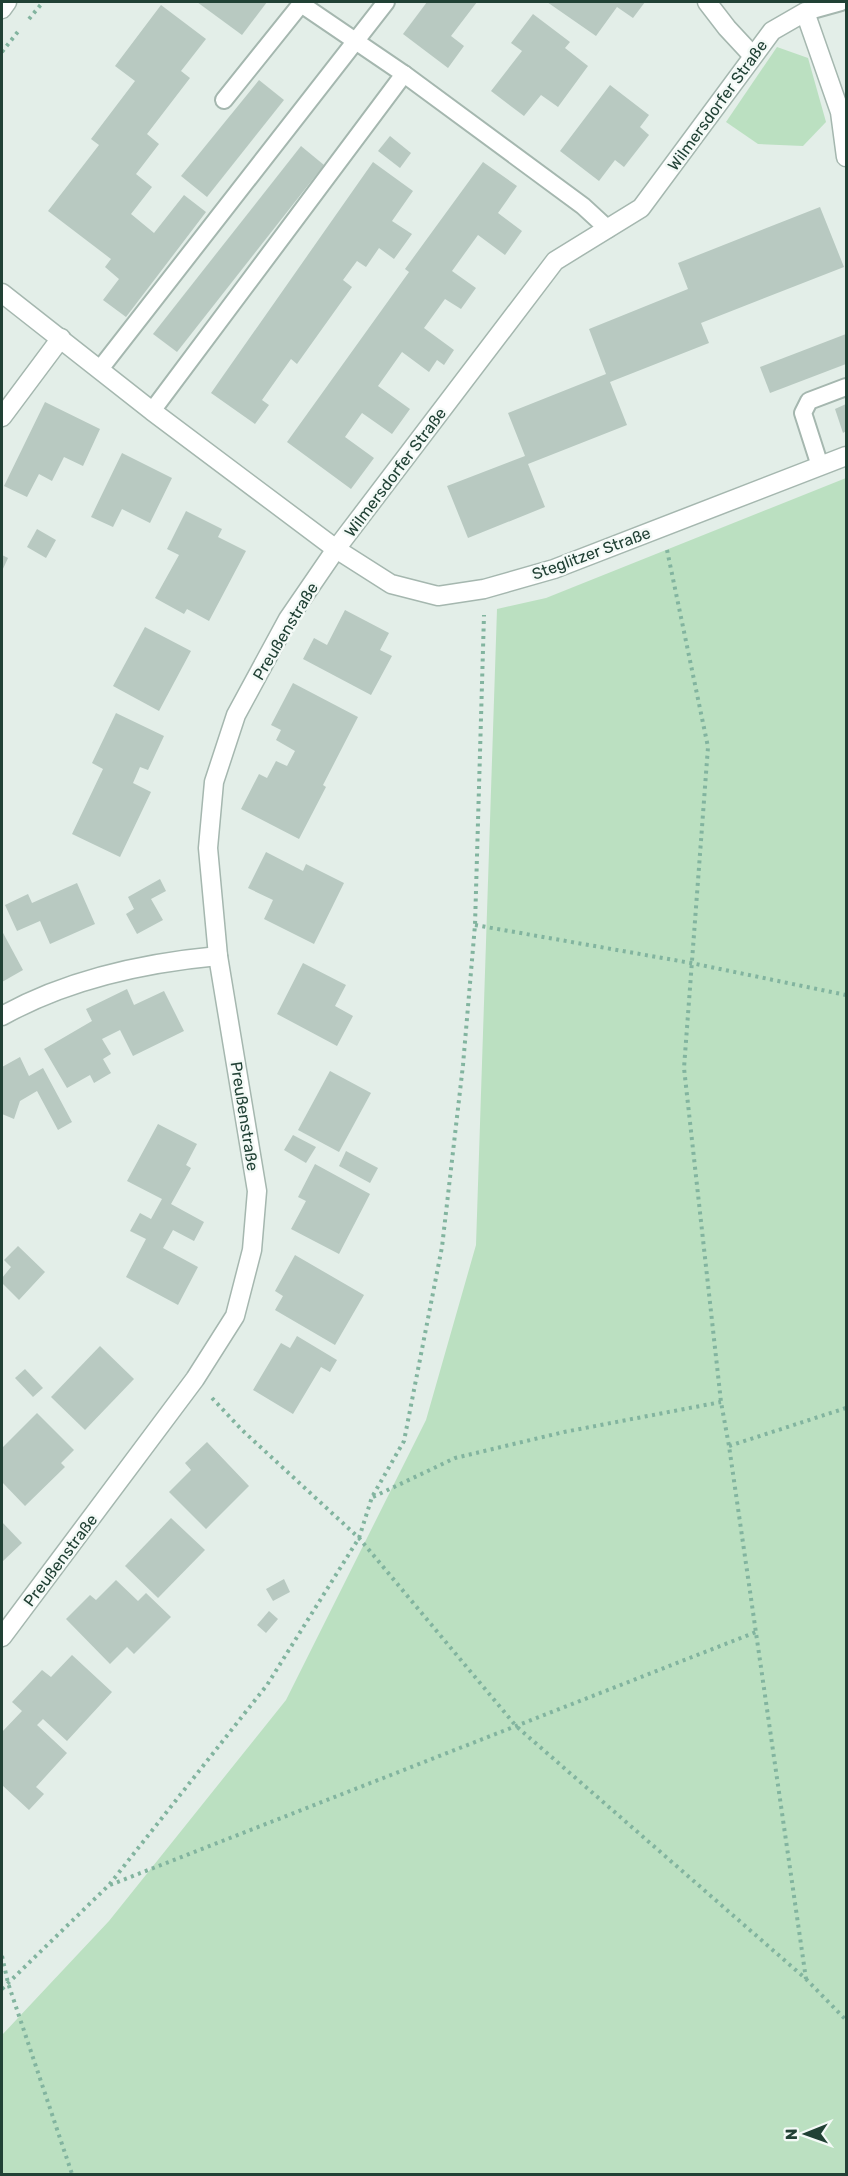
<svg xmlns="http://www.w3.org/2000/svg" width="848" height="2176" font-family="Rubik,sans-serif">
  <rect width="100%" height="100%" fill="#e3eee8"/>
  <g fill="#bbe0c1">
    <polygon points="777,47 808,58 826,122 803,146 758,144 726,122"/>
    <polygon points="846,478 846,2174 2,2174 2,2035 109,1921 286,1700 426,1420 476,1245 497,609 546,598"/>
  </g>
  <g fill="#b8c9c1">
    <polygon points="197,2 267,2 242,35"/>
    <polygon points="427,2 477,2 451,36 464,46 448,68 403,34"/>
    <polygon points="547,2 645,2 633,18 617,7 596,36"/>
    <polygon points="161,5 206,39 181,71 190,78 147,134 159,144 136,174 152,187 131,214 154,233 184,195 206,212 126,317 103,300 119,279 105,267 111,259 48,211 99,145 91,139 135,81 115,66"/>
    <polygon points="533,14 570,42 565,48 588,66 558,107 541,95 524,116 491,91 522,51 511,43"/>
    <polygon points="259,80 284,100 207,197 181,176"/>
    <polygon points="610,85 649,115 640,127 649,135 624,167 615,160 599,181 560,151"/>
    <polygon points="390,136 411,153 400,168 378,151"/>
    <polygon points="301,146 324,165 177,352 153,334"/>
    <polygon points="373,162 413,191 392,221 412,234 394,259 379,248 366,267 357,261 343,280 352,287 297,364 291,359 262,400 269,405 255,424 211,393"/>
    <polygon points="483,162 517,186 498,213 522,231 505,255 478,235 452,271 476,288 461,309 445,299 424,328 454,350 444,365 437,360 429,372 402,352 378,386 410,409 392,434 362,413 345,437 374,458 351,489 287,442 409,272 405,269"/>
    <polygon points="820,207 844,267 701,323 709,343 610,382 627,425 528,464 545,507 468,538 447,486 525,456 508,413 606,374 589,329 688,289 678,263"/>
    <polygon points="846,334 846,364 770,393 760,367"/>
    <polygon points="45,402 100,429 83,466 64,457 52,481 39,474 27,497 4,486"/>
    <polygon points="846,404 846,431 843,433 835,409"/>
    <polygon points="122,453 172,478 150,523 122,509 113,527 91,517"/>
    <polygon points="186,511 222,529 218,537 246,551 209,621 187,609 184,614 155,598 179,555 167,549"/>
    <polygon points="37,529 56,540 46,558 27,547"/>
    <polygon points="2,555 8,558 2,571"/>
    <polygon points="345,610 389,633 380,650 392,656 371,695 303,659 314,638 327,645"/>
    <polygon points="145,627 191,651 159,711 113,686"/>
    <polygon points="293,683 358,717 323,785 326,787 299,839 241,809 259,774 267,778 276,761 287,766 295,751 276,740 281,730 271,725"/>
    <polygon points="116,713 164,736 148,770 140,767 133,783 151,792 120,857 72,834 103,769 92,763"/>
    <polygon points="266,852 303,871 306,864 344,883 314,944 264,919 273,900 248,888"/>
    <polygon points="160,879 166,891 151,899 163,920 137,934 126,914 134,909 128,897"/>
    <polygon points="77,883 95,924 50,944 40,921 17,931 5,905 28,894 32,903"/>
    <polygon points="2,931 23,970 2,982"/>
    <polygon points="303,963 346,985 335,1006 353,1016 337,1046 277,1014"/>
    <polygon points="127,989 134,1005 164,991 184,1031 133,1056 120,1030 102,1039 111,1054 103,1059 111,1073 94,1083 90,1075 67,1088 44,1049 92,1021 86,1009"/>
    <polygon points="20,1057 29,1076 43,1068 72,1122 58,1130 37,1091 20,1101 14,1119 2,1114 2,1067"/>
    <polygon points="330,1071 371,1093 339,1152 298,1130"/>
    <polygon points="158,1124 197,1144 186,1165 191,1168 171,1204 204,1222 194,1241 173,1230 163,1248 198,1267 178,1305 126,1277 146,1239 130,1231 140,1213 151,1219 162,1199 127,1181"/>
    <polygon points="293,1135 316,1147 306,1163 284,1150"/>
    <polygon points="346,1151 378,1168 370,1183 339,1166"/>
    <polygon points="315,1164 370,1194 339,1254 291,1229 306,1201 298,1197"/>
    <polygon points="18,1246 45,1272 19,1300 2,1283 2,1278 11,1267 4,1260"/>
    <polygon points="295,1255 364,1295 335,1345 275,1310 283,1296 275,1291"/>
    <polygon points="297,1336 337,1360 330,1372 321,1367 293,1414 253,1390 281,1343 290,1348"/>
    <polygon points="100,1346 134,1379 85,1430 51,1397"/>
    <polygon points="25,1369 43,1388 33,1397 15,1378"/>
    <polygon points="37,1413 74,1450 61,1463 65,1467 25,1506 2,1482 2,1448"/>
    <polygon points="207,1442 249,1486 206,1529 169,1492 191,1470 185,1463"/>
    <polygon points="171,1518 205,1550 158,1598 125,1566"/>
    <polygon points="2,1522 22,1543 2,1562"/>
    <polygon points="284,1579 290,1592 273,1601 266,1589"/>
    <polygon points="116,1580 138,1601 146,1593 171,1617 134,1654 127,1647 110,1664 66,1619 90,1595 96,1600"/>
    <polygon points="269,1611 278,1619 266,1633 257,1625"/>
    <polygon points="72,1655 112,1692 67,1741 43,1719 37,1725 67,1753 36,1787 44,1794 29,1810 2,1785 2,1732 22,1711 12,1702 42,1670 51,1677"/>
  </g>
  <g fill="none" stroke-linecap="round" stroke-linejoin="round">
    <g stroke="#a5b7af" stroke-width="20">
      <g id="lane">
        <polyline points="805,12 841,2"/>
        <polyline points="404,74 583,206 608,229"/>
        <polyline points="100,369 386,2"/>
        <polyline points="152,411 404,74 301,4 224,100"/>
        <polyline points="820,466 803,413 809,401 846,387"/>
      </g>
    </g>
    <g stroke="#a5b7af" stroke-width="21">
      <g id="street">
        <polyline points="707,2 727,28 753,56"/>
        <polyline points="2,9 7,2"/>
        <polyline points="2,293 152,411 336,549 391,584 438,596 484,589 554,569 846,456"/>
        <polyline points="2,417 61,338"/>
        <path d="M2,1016c66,-37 141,-53 216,-60"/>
        <polyline points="2,1637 195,1379 235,1316 252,1250 257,1191 218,956 208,848 214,782 236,715 288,619 336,549 555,261 641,208 772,31 805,12 840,112 846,157"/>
      </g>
    </g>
    <g stroke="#82b49f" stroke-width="4" stroke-dasharray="3 4.5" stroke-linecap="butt">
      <polyline points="29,19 43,2"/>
      <polyline points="2,52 20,29"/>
      <polyline points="667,550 708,747 684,1068 721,1402 729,1446 806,1979"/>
      <polyline points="475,925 691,963 846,995"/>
      <polyline points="212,1398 242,1430 359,1538 516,1726 806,1979 846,2020"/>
      <polyline points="729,1446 846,1408"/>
      <polyline points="373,1497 455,1458 564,1432 721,1402"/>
      <polyline points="110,1885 756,1632"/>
      <polyline points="2,1956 8,1983 72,2174"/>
      <polyline points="2,1989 109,1885 267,1685 359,1538 372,1497 404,1441 442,1247 463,1065 475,925 484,615"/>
    </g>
    <use href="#lane" stroke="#fff" stroke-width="16"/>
    <use href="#street" stroke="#fff" stroke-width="18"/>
  </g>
  <g text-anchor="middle" stroke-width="5" stroke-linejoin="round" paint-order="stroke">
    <g font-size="16" fill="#214135" stroke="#f4faf7">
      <text transform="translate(717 105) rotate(-54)" y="6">Wilmersdorfer Straße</text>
      <text transform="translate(395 472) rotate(-53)" y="6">Wilmersdorfer Straße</text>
      <text transform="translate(591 553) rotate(-20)" y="6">Steglitzer Straße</text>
      <text transform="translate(285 631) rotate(-59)" y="6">Preußenstraße</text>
      <text transform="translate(245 1116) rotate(81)" y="6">Preußenstraße</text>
      <text transform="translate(60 1560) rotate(-53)" y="6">Preußenstraße</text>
    </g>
  </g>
  <rect width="848" height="2176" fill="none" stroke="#214135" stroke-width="6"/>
  <g transform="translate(806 2134) rotate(269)" stroke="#f4faf7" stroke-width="4.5" paint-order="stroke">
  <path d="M0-4.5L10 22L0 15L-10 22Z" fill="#214135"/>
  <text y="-9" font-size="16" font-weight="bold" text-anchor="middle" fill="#214135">N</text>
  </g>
</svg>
